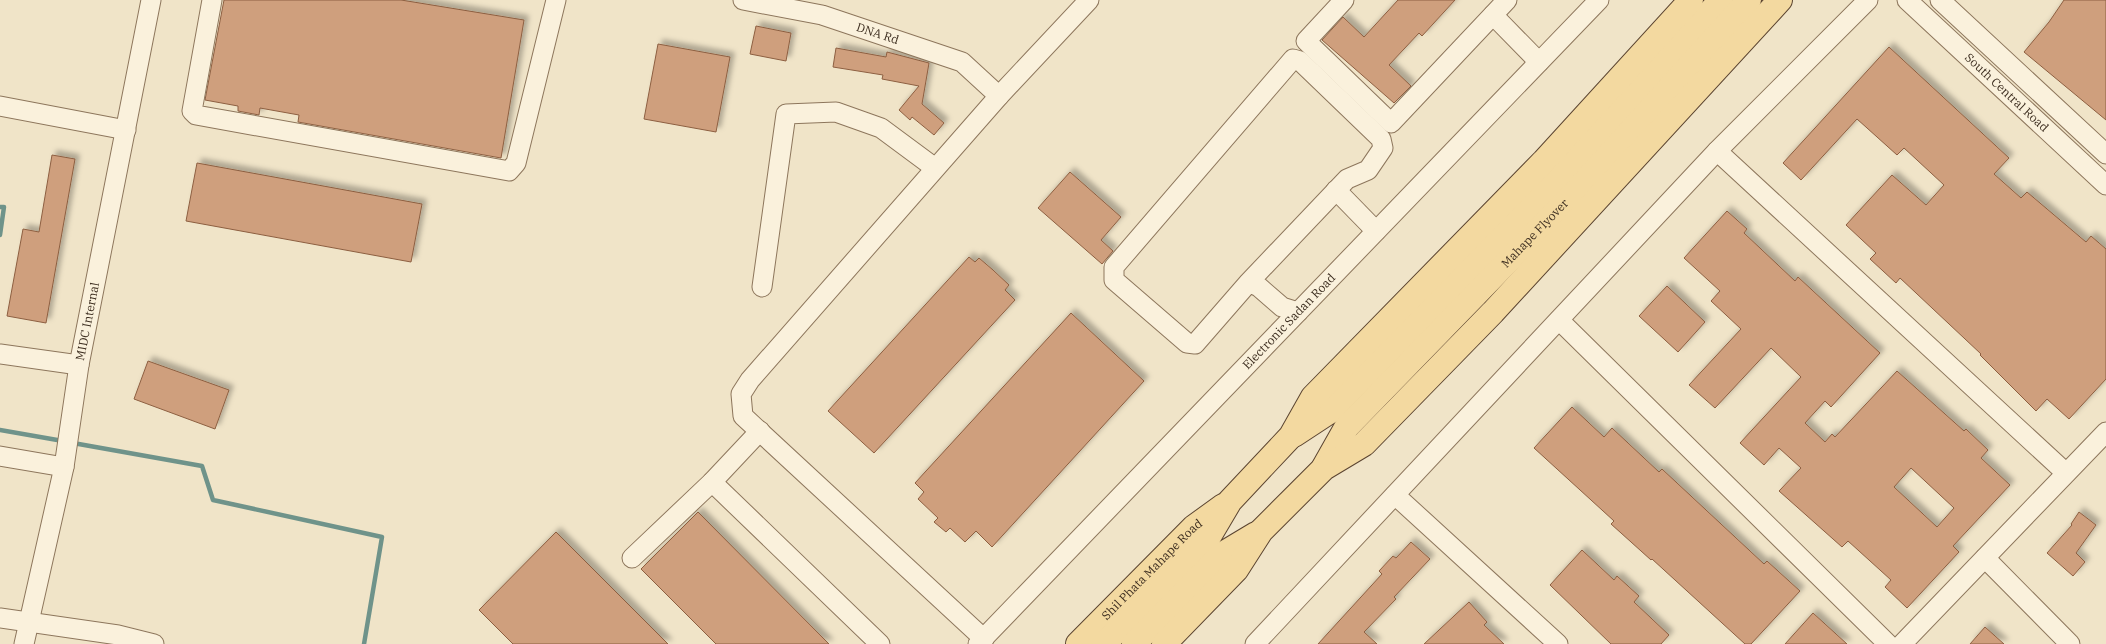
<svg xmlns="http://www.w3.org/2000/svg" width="2106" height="644" font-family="'IBM Plex Serif',serif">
  <defs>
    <filter id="shadow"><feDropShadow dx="4.5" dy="-4.5" stdDeviation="2.5" flood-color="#0004"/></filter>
  </defs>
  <rect width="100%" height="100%" fill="#f0e4c8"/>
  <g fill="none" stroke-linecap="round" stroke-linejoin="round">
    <g stroke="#6f938a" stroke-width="4.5">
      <polyline points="0,207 4,207 0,235"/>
      <polyline points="0,430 63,441"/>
      <polyline points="73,443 202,466 213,500 382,537 364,644"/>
    </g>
  </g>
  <g fill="#cf9f7d" stroke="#8d5f41" fill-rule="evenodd" filter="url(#shadow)">
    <polygon points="224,0 401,0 524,20 501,158 298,122 299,115 260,108 259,115 238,111 238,106 205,100"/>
    <polygon points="1398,0 1455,0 1422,36 1419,33 1389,65 1411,86 1394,103 1322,40 1343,17 1364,37"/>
    <polygon points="2064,0 2106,0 2106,120 2024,52 2049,22"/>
    <polygon points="756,26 791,33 786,61 750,54"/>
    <polygon points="658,44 730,57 716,132 644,119"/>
    <polygon points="1889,47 2009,158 1994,174 2021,198 2027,192 2086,242 2091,236 2106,249 2106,379 2069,419 2047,399 2036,411 1980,355 1981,354 1900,278 1896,283 1870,259 1876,253 1846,225 1892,175 1926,205 1944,185 1904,148 1897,155 1857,119 1801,180 1783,163"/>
    <polygon points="836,48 886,57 887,52 929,63 922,104 944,123 934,135 912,117 910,120 899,110 919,86 882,79 883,75 833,67"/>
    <polygon points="52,155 75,159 46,323 7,316 23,229 39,232"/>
    <polygon points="197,163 422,204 411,262 186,221"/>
    <polygon points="1070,172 1121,217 1101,240 1113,251 1102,264 1038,208"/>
    <path d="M1727,211l20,18 -3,4 51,48 3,-4 82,76 -49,54 -6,-6 -20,22 20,19 7,-8 3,3 62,-66 67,60 2,-2 22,21 -7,8 29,27 -57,61 6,6 -52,56 -22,-21 6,-7 -43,-39 -6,6 -63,-56 22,-23 -22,-20 -15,17 -24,-22 61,-66 -30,-29 -56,60 -26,-23 52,-56 -30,-28 9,-10 -36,-33zM1911,468l43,40 -17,19 -43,-40z"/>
    <polygon points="969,257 975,262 979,258 993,270 1009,285 1005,290 1015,300 874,453 828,411"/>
    <polygon points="1667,286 1705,322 1678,352 1639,316"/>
    <polygon points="1071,313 1144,381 992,547 976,531 965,542 950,528 946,532 934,522 938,518 918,499 924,492 915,483"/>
    <polygon points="148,361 229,390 215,429 134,399"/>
    <polygon points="1572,407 1604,437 1612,428 1659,472 1662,469 1764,564 1767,561 1800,591 1751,644 1745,644 1652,559 1651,560 1611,524 1614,521 1534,448"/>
    <polygon points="698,512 829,644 716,644 641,569"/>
    <polygon points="2079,512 2096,525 2076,553 2085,562 2073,576 2047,553 2072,525 2071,524"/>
    <polygon points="556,532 668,644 513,644 479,610"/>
    <polygon points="1411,542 1430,559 1394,597 1396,599 1364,632 1377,644 1318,644 1382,574 1379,571 1393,556 1396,558"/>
    <polygon points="1582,550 1614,580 1617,576 1639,596 1634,602 1669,635 1661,644 1611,644 1550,585"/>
    <polygon points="1469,602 1487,622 1484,625 1504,644 1424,644"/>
    <polygon points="1813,613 1847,644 1785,644"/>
    <polygon points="1985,627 2004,644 1970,644"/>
  </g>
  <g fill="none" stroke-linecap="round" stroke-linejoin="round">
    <g stroke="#8d765c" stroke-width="21">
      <g id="minor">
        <polyline points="212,0 192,111 196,115 509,171 516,163 556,0"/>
        <path id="s1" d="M743,0l79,15 140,47 37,34"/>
        <polyline points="1344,0 1306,41 1391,123 1507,0"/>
        <path id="s2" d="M1907,0l199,185"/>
        <polyline points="1940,0 2106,154"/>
        <polyline points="1493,15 1539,62"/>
        <polyline points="0,106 126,130"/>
        <polyline points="1717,151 2066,473"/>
        <polyline points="1336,190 1376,231"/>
        <polyline points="1249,282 1347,179 1368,170 1383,148 1381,139 1300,61 1293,59 1114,267 1114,280 1187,343 1195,344 1249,282 1259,287 1282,307 1298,312"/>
        <polyline points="762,287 786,114 836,112 881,128 935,168"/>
        <polyline points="1559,320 1888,644"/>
        <polyline points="0,354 79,365"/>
        <polyline points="0,456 64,467"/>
        <polyline points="712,482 880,644"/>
        <polyline points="1395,495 1558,644"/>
        <polyline points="632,558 712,482 760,431"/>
        <polyline points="1985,558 2070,644"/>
        <polyline points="0,618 118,635 154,644"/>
        <polyline points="984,639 743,416 741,394 750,380 999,96 1089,0"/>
        <path id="s3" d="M24,644l40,-177 15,-102 72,-365"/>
        <path id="s4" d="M978,644l621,-644"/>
        <polyline points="1255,644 1717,151 1868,0"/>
        <polyline points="1902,644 2106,432"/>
      </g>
    </g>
    <g stroke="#5b4430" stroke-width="26">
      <g id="major">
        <polyline points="1294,435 1329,412 1560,175 1721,0"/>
        <path id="s5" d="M1324,467l22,-39 232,-239 171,-189"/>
        <path id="s6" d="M1078,644l116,-117 29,-21"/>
        <polyline points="1104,644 1207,540 1230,501 1291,436 1313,397 1544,161 1691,0"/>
        <polyline points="1134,644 1221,555 1256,534"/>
        <polyline points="1164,644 1236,570 1261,531 1324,468 1364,444 1493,312 1780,0"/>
      </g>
    </g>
    <use href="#minor" stroke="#faf1dc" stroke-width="19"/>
    <use href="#major" stroke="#f3d9a0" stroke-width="24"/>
  </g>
  <g text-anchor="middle" stroke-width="4" stroke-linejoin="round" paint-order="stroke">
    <g font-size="12" fill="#3d2e20" stroke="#f7eed8">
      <text dy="4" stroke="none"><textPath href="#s1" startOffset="139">DNA Rd</textPath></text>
      <text dy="4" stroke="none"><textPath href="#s2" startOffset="136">South Central Road</textPath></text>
      <text dy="4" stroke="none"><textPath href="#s5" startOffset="316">Mahape Flyover</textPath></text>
      <text dy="4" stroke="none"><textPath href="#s3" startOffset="329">MIDC Internal</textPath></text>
      <text dy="4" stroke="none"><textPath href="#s4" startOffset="448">Electronic Sadan Road</textPath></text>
      <text dy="4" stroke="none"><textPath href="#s6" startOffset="105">Shil Phata Mahape Road</textPath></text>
    </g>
  </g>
</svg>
